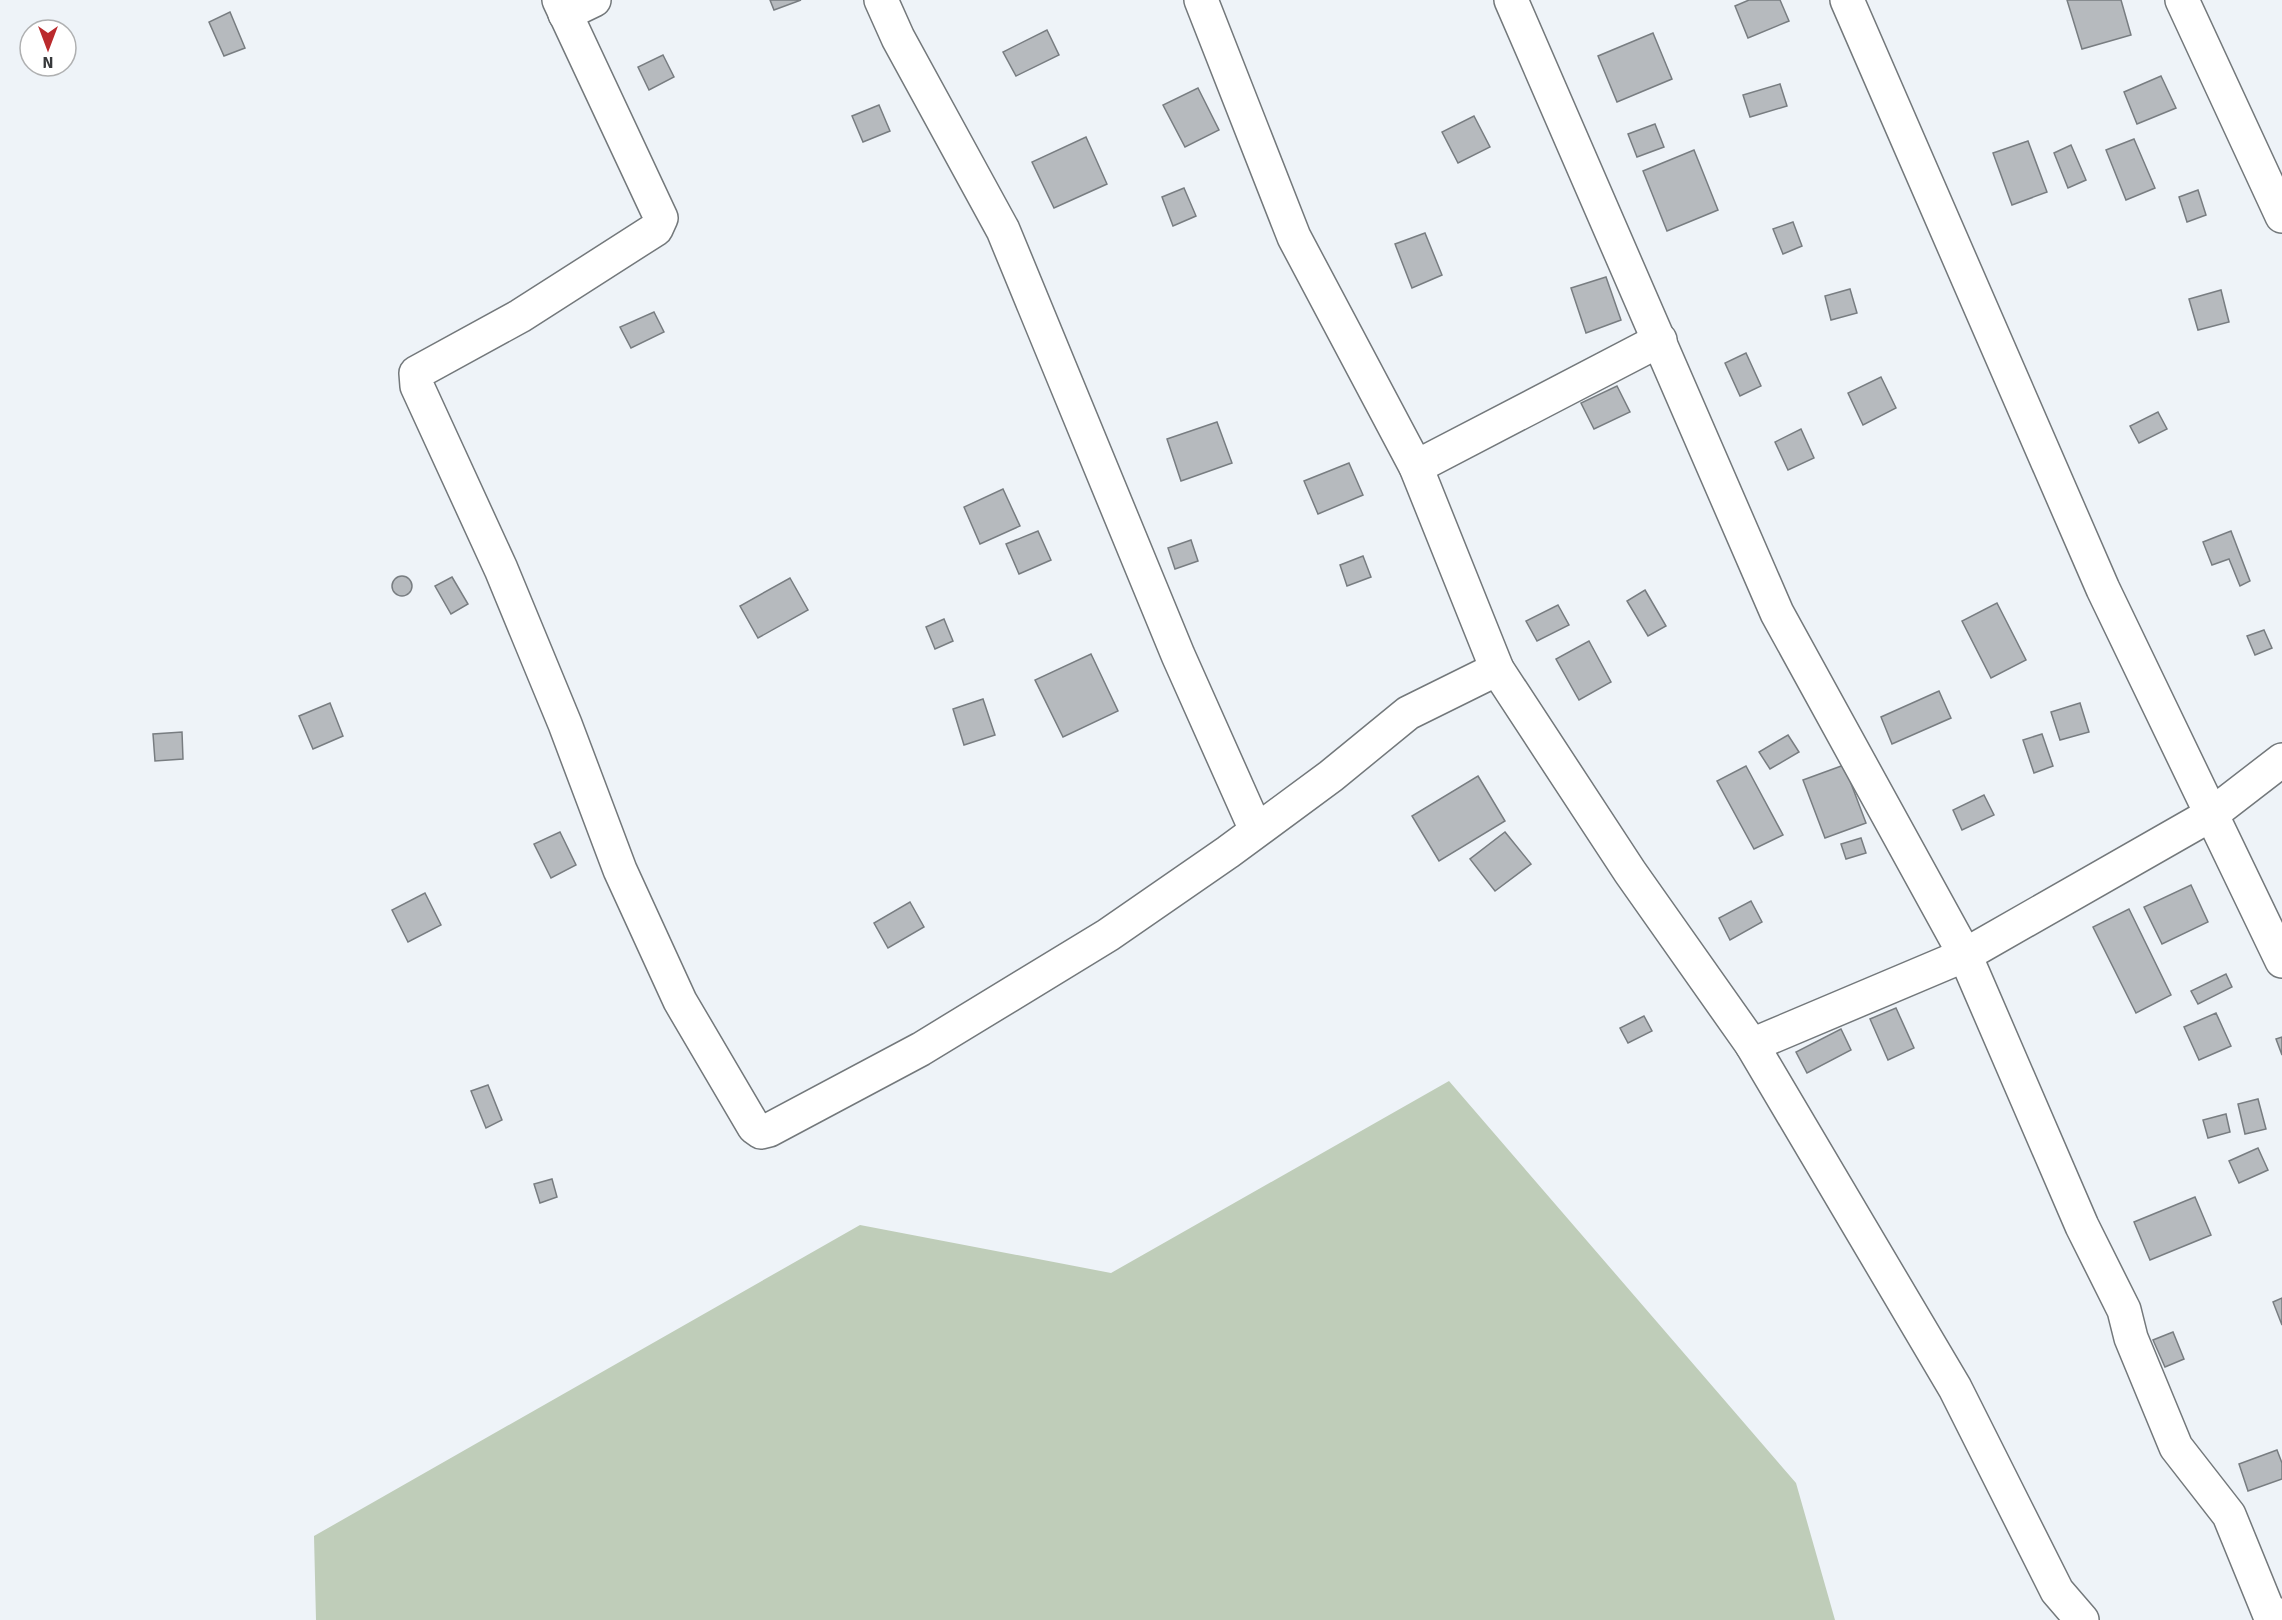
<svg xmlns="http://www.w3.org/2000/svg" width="2282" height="1620" font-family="Signika,sans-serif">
  <rect width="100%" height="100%" fill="#eef3f8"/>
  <polygon fill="#bfcdb9" points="1449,1081 1796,1483 1835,1620 316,1620 314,1536 860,1225 1111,1273"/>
  <g fill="#b6babe" stroke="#787d81" stroke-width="1.5">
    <polygon points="770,0 801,0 774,10"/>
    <polygon points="1749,0 1780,0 1789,21 1748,38 1735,6"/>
    <polygon points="2067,0 2121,0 2131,35 2082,49"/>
    <polygon points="230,12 245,48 224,56 209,22"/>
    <polygon points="1047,30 1059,55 1016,76 1003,52"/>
    <polygon points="1653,33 1672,79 1617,102 1598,56"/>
    <polygon points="663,55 674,77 649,90 638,67"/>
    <polygon points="2161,76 2176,108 2137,124 2124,92"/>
    <polygon points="1780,84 1787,106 1750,117 1743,95"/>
    <polygon points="1198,88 1219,130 1185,147 1163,105"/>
    <polygon points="879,105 890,131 863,142 852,116"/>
    <polygon points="1474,116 1490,147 1458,163 1442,132"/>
    <polygon points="1655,124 1664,147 1637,157 1628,134"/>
    <polygon points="1086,137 1107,184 1054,208 1032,162"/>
    <polygon points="2134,139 2155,188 2126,200 2106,150"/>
    <polygon points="2028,141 2047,192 2012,205 1993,153"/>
    <polygon points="2071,145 2086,180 2068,188 2054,153"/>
    <polygon points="1694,150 1718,210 1667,231 1643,171"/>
    <polygon points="1184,188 1196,216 1173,226 1162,197"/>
    <polygon points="2198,190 2206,215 2187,222 2179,197"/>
    <polygon points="1793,222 1802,246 1783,254 1773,229"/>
    <polygon points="1425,233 1442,275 1412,288 1395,244"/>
    <polygon points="1606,277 1621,320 1586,333 1571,288"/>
    <polygon points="1850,289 1857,313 1831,320 1825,296"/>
    <polygon points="2221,290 2229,322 2198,330 2189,299"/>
    <polygon points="654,312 664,332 631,348 620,327"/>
    <polygon points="1746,353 1761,386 1740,396 1725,363"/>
    <polygon points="1881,377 1896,408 1863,425 1848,393"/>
    <polygon points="1617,386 1630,412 1594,429 1581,403"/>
    <polygon points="2158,412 2167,429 2139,443 2130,426"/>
    <polygon points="1217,422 1232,463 1181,481 1167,439"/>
    <polygon points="1801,429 1814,458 1788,470 1775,442"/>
    <polygon points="1349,463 1363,495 1318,514 1304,481"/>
    <polygon points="1003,489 1020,526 980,544 964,507"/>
    <polygon points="1038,531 1051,560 1019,574 1006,544"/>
    <polygon points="2231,531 2250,581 2240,586 2229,559 2212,565 2203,542"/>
    <polygon points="1191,540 1198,561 1175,569 1168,548"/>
    <polygon points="1363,556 1371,577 1347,586 1340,565"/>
    <circle cx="402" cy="586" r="10"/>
    <polygon points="452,577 468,604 451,614 435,586"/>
    <polygon points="790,578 808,610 758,638 740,606"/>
    <polygon points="1645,590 1666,626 1648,636 1627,601"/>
    <polygon points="1997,603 2026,660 1991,678 1962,621"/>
    <polygon points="1558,605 1569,625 1537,641 1526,621"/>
    <polygon points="944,619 953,641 935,649 926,627"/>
    <polygon points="2264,630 2272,648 2255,655 2247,636"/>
    <polygon points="1589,641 1611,682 1579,700 1556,659"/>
    <polygon points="1091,654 1118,711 1063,737 1035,680"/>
    <polygon points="1939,691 1951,718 1892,744 1881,717"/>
    <polygon points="983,699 995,735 964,745 953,709"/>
    <polygon points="330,703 343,736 313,749 299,716"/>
    <polygon points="2080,703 2089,732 2060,740 2051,712"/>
    <polygon points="182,732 183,759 155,761 153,734"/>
    <polygon points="2042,734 2053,766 2034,773 2023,740"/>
    <polygon points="1788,735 1799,752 1770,769 1759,752"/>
    <polygon points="1844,765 1866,823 1825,838 1803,780"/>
    <polygon points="1746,766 1783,835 1754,849 1717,781"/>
    <polygon points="1478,776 1505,821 1439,861 1412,816"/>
    <polygon points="1984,795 1994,815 1962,830 1953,810"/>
    <polygon points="560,832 576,865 551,878 534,844"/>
    <polygon points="1505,832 1531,864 1495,891 1470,859"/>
    <polygon points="1861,838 1866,853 1846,859 1841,844"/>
    <polygon points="2191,885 2208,922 2162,944 2144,907"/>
    <polygon points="425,893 441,925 408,942 392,910"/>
    <polygon points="1751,901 1762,922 1730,940 1719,918"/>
    <polygon points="910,902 924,927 888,948 874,923"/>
    <polygon points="2129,909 2171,995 2136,1013 2093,927"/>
    <polygon points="2226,974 2232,987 2198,1004 2191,991"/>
    <polygon points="1896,1008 1914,1048 1888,1060 1870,1019"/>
    <polygon points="2216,1013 2231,1046 2199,1060 2184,1027"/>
    <polygon points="1644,1016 1652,1031 1628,1043 1620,1028"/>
    <polygon points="1841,1029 1851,1050 1807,1073 1796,1052"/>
    <polygon points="2282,1037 2282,1055 2276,1039"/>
    <polygon points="488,1085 502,1120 486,1128 471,1091"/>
    <polygon points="2258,1099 2266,1129 2245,1134 2238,1104"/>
    <polygon points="2226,1114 2230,1132 2208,1138 2203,1120"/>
    <polygon points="2258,1148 2268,1170 2239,1183 2229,1161"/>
    <polygon points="552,1179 557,1197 540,1203 534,1184"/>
    <polygon points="2195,1197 2211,1235 2150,1260 2134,1222"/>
    <polygon points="2282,1298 2282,1325 2273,1302"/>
    <polygon points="2173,1332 2184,1359 2165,1367 2153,1340"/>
    <polygon points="2277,1450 2282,1463 2282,1479 2248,1491 2239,1464"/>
  </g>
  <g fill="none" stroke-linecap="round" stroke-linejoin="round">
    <g stroke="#73787b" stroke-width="36">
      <g id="minor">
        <polyline points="559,0 661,218 656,229 520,316 416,373 417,386 501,569 565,724 620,870 680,1001 754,1127 761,1132 769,1130 921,1049 1108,935 1228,852 1331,776 1408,713 1497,669"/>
        <polyline points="881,0 898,38 1003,230 1178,655 1256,830"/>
        <polyline points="1201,0 1294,237 1416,467 1497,669 1630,872 1752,1045 1955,1388 2057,1591 2082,1620"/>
        <polyline points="1511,0 1777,613 1965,955 2082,1226 2124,1310 2131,1338 2176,1447 2229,1515 2271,1618 2282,1615"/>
        <polyline points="1847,0 2103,589 2282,961"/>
        <polyline points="2182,0 2282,216"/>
        <polyline points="565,14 594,0"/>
        <polyline points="1416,467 1660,340"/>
        <polyline points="1752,1045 1965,955 2212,814 2282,760"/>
      </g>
    </g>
    <use href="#minor" stroke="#fff" stroke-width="33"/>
  </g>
  <g transform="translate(48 48) rotate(180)"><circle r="28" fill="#ffffff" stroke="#afb0b1" stroke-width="1.5"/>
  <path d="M0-4.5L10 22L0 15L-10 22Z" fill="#ba2a2d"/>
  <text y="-9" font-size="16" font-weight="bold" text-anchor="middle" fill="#37393b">N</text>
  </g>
</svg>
